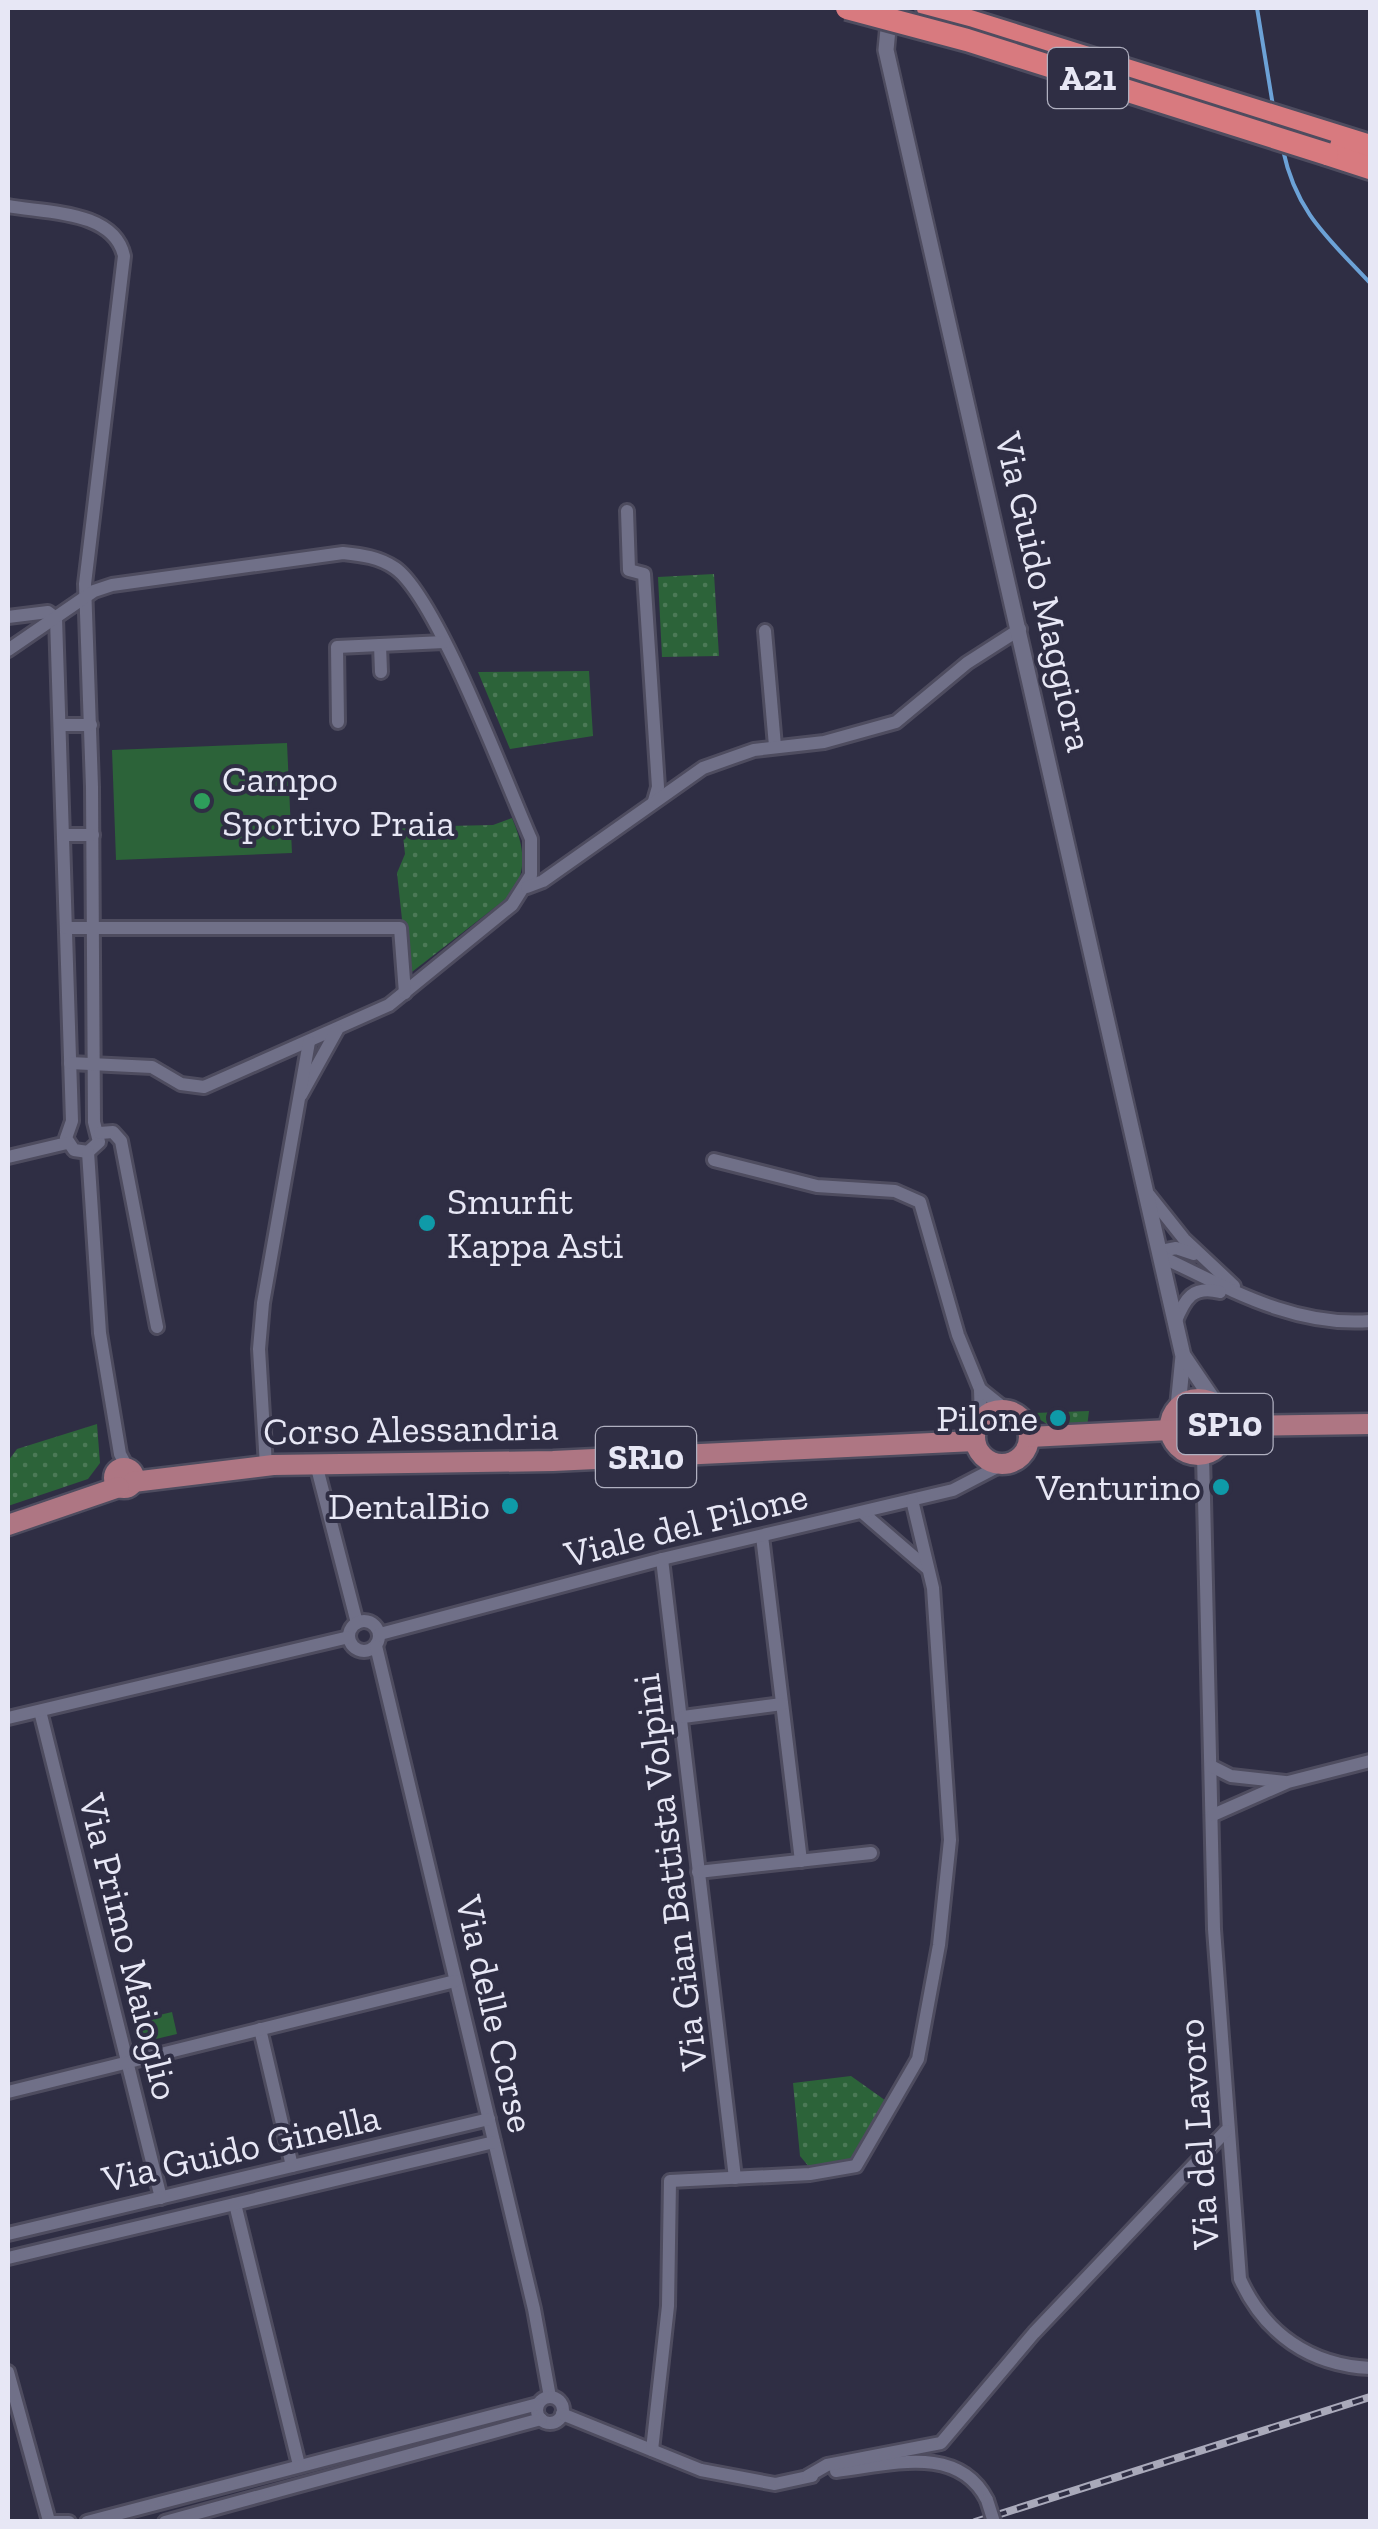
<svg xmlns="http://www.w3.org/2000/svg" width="1378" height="2529" font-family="'Zilla Slab',serif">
  <defs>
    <pattern id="grass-dots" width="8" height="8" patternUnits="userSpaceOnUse" patternTransform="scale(2.5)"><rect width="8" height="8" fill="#2c6339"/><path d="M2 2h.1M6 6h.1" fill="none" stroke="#4b7956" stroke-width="1.8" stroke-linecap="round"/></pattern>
  </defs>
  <rect width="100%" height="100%" fill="#2f2e44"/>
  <g fill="url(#grass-dots)">
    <polygon points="714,574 719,656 662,657 658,577"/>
    <polygon points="589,671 593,736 510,749 478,672"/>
    <path d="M512,818c12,28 16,51 -1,77l-103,80 -11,-102 8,-19 -3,-27 91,-2z"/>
    <path d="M1089,1411l-2,16c-20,1 -40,4 -53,-14z"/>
    <polygon points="97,1424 100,1463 88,1479 8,1506 8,1461 17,1449"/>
    <polygon points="851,2076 889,2103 849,2164 810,2168 800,2156 793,2083"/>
  </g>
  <g fill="#2c6339">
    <polygon points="287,743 292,853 116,860 112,750"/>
    <polygon points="172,2012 177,2034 139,2043 134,2021"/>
  </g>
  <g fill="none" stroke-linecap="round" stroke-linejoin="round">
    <g stroke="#6ca2d7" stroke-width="4">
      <polyline points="1257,8 1273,106"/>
      <path d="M1283,150c13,62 45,88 87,133"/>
    </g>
    <g stroke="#4e4c5f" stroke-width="18">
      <g id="minor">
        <path d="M8,206c37,7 106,4 116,50l-39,328 7,203 2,335 5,20 -11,10"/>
        <polyline points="627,511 629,570 644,574 658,787 654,801"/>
        <polyline points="8,617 48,612 56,618 72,1121 66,1138 74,1150 88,1152"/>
        <polyline points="765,631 775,746"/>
        <polyline points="380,645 381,672"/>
        <path d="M8,650l86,-59 18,-6 231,-32c19,2 36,4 52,15 42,29 111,215 136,271v36l-19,30 -123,100 -185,82 -23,-3 -29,-17 -82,-4"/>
        <polyline points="338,722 337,647 444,642"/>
        <polyline points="60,725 91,725"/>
        <polyline points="64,835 93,835"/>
        <polyline points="527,887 543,881 703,768 754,750 824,742 896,722 967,663 1020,629"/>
        <polyline points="66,928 400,928 405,993"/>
        <polyline points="301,1095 337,1030"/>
        <polyline points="100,1133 113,1132 121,1141 157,1327"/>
        <polyline points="88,1152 100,1333 120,1454 128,1469"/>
        <polyline points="8,1157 67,1143"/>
        <polyline points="714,1160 817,1186 895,1191 920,1202 958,1335 980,1389 981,1420"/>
        <polyline points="1149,1195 1184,1239 1234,1286"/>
        <polyline points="1161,1251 1176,1248 1194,1254"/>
        <path d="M1162,1257c68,32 132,70 208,64"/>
        <path d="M1175,1323c10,-25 18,-38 45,-31"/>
        <polyline points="980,1389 1005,1409"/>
        <path d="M1203,1455l11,474 26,350c25,55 70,86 130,89"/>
        <polyline points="316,1464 357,1623"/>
        <polyline points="266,1466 259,1349 263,1303 309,1042"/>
        <polyline points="863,1513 928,1569"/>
        <polyline points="762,1536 801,1861"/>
        <polyline points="662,1559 735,2178"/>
        <circle cx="364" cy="1636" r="15"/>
        <polyline points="380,1634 662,1559 953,1490 1003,1464"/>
        <polyline points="376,1646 534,2309 550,2397"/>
        <polyline points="40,1711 161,2198"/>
        <polyline points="683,1717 782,1704"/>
        <polyline points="8,1718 349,1637"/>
        <polyline points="1211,1766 1231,1776 1285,1782"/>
        <polyline points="1213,1815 1288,1782 1370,1761"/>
        <polyline points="698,1872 871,1853"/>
        <polyline points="260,2029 292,2166"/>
        <polyline points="8,2092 455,1981"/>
        <polyline points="235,2204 299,2465"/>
        <polyline points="8,2234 489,2119"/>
        <polyline points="8,2258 494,2142"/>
        <polyline points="8,2372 49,2521"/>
        <circle cx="550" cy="2410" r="13"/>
        <polyline points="562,2414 701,2470 775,2484 812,2476"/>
        <polyline points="652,2450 668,2306 670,2181 810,2174 856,2166 918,2059 939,1945 950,1840 933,1588 912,1500"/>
        <path d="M836,2471c53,-6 122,-28 151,29"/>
        <polyline points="808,2476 827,2465 941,2443 1034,2333 1226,2131"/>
        <polyline points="48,2522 69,2522"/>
        <polyline points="87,2522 538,2404"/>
        <polyline points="165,2522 541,2419"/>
      </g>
    </g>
    <g stroke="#4e4c5f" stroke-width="20">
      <g id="tertiary">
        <polyline points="890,8 886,50 1183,1356 1178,1407"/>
        <polyline points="1184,1357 1218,1407"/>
      </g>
    </g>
    <g stroke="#4e4c5f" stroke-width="25">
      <g id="primary">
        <circle cx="1198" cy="1427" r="28"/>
        <circle cx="1002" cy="1437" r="27"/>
        <polyline points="1226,1426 1370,1424"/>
        <polyline points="1029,1437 1170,1430"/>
        <circle cx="124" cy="1478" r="10"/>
        <polyline points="133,1482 273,1465 553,1461 975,1441"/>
        <polyline points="8,1525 119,1487"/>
      </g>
    </g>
    <g stroke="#4e4c5f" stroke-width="28">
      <g id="motorway">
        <polyline points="928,8 1370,146"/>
        <polyline points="1327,154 1370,168"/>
      </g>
    </g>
    <use href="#minor" stroke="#707088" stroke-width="12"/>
    <use href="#tertiary" stroke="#707088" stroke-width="15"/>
    <use href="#primary" stroke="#ae7683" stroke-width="20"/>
    <use href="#motorway" stroke="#d87a7f" stroke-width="22"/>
    <g stroke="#a9a9ba" stroke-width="8">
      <polyline id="rail" points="975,2522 1370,2397"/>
    </g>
    <use href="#rail" stroke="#2f2e44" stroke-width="4" stroke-dasharray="11" stroke-linecap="butt"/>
    <g stroke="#4e4c5f" stroke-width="18" stroke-linecap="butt">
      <polyline id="minor-bridge" points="987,2500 994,2522"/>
    </g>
    <g stroke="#4e4c5f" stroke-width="28" stroke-linecap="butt">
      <polyline id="motorway-bridge" points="847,8 967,40 1327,154"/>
    </g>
    <use href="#minor-bridge" stroke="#707088" stroke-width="12"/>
    <use href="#motorway-bridge" stroke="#d87a7f" stroke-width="22"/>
  </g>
  <circle fill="#2e9e5b" stroke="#2f2e44" stroke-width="4" cx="202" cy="801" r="10"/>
  <g fill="#0f9aa8" stroke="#2f2e44" stroke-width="4">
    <circle cx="427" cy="1223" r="10"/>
    <circle cx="1058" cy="1418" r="10"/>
    <circle cx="1221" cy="1487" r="10"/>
    <circle cx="510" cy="1506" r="10"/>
  </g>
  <g text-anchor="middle" stroke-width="8" stroke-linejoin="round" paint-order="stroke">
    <g fill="#2f2e44" stroke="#b0b0c0" stroke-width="2.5">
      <rect x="1048" y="48" width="80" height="60" rx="8"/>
      <rect x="1177.5" y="1394" width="95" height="60" rx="8"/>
      <rect x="596" y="1427" width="100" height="60" rx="8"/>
    </g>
    <g font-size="35" font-weight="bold" fill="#e7e7f5">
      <text x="1088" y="90">A21</text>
      <text x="1225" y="1436">SP10</text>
      <text x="646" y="1469">SR10</text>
    </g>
    <g font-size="38" fill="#e7e7f5" stroke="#2f2e44">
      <text transform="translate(1044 592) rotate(77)" y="13">Via Guido Maggiora</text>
      <text transform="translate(411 1429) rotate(-1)" y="13">Corso Alessandria</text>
      <text transform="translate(686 1525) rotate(-14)" y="13">Viale del Pilone</text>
      <text transform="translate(670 1872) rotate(-97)" y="13">Via Gian Battista Volpini</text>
      <text transform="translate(129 1947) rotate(76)" y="13">Via Primo Maioglio</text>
      <text transform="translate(495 2014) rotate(77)" y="13">Via delle Corse</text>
      <text transform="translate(1198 2134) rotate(-94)" y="13">Via del Lavoro</text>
      <text transform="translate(241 2148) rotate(-13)" y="13">Via Guido Ginella</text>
    </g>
    <g font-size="38" fill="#e7e7f5" stroke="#2f2e44" text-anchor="end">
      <text x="222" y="792" text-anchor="start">Campo<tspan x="222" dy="44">Sportivo Praia</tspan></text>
      <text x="447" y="1214" text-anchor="start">Smurfit<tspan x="447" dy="44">Kappa Asti</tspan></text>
      <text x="1038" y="1431">Pilone</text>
      <text x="1201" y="1500">Venturino</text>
      <text x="490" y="1519">DentalBio</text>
    </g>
  </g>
  <rect width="1378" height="2529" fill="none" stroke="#e7e7f5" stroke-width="20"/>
</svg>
